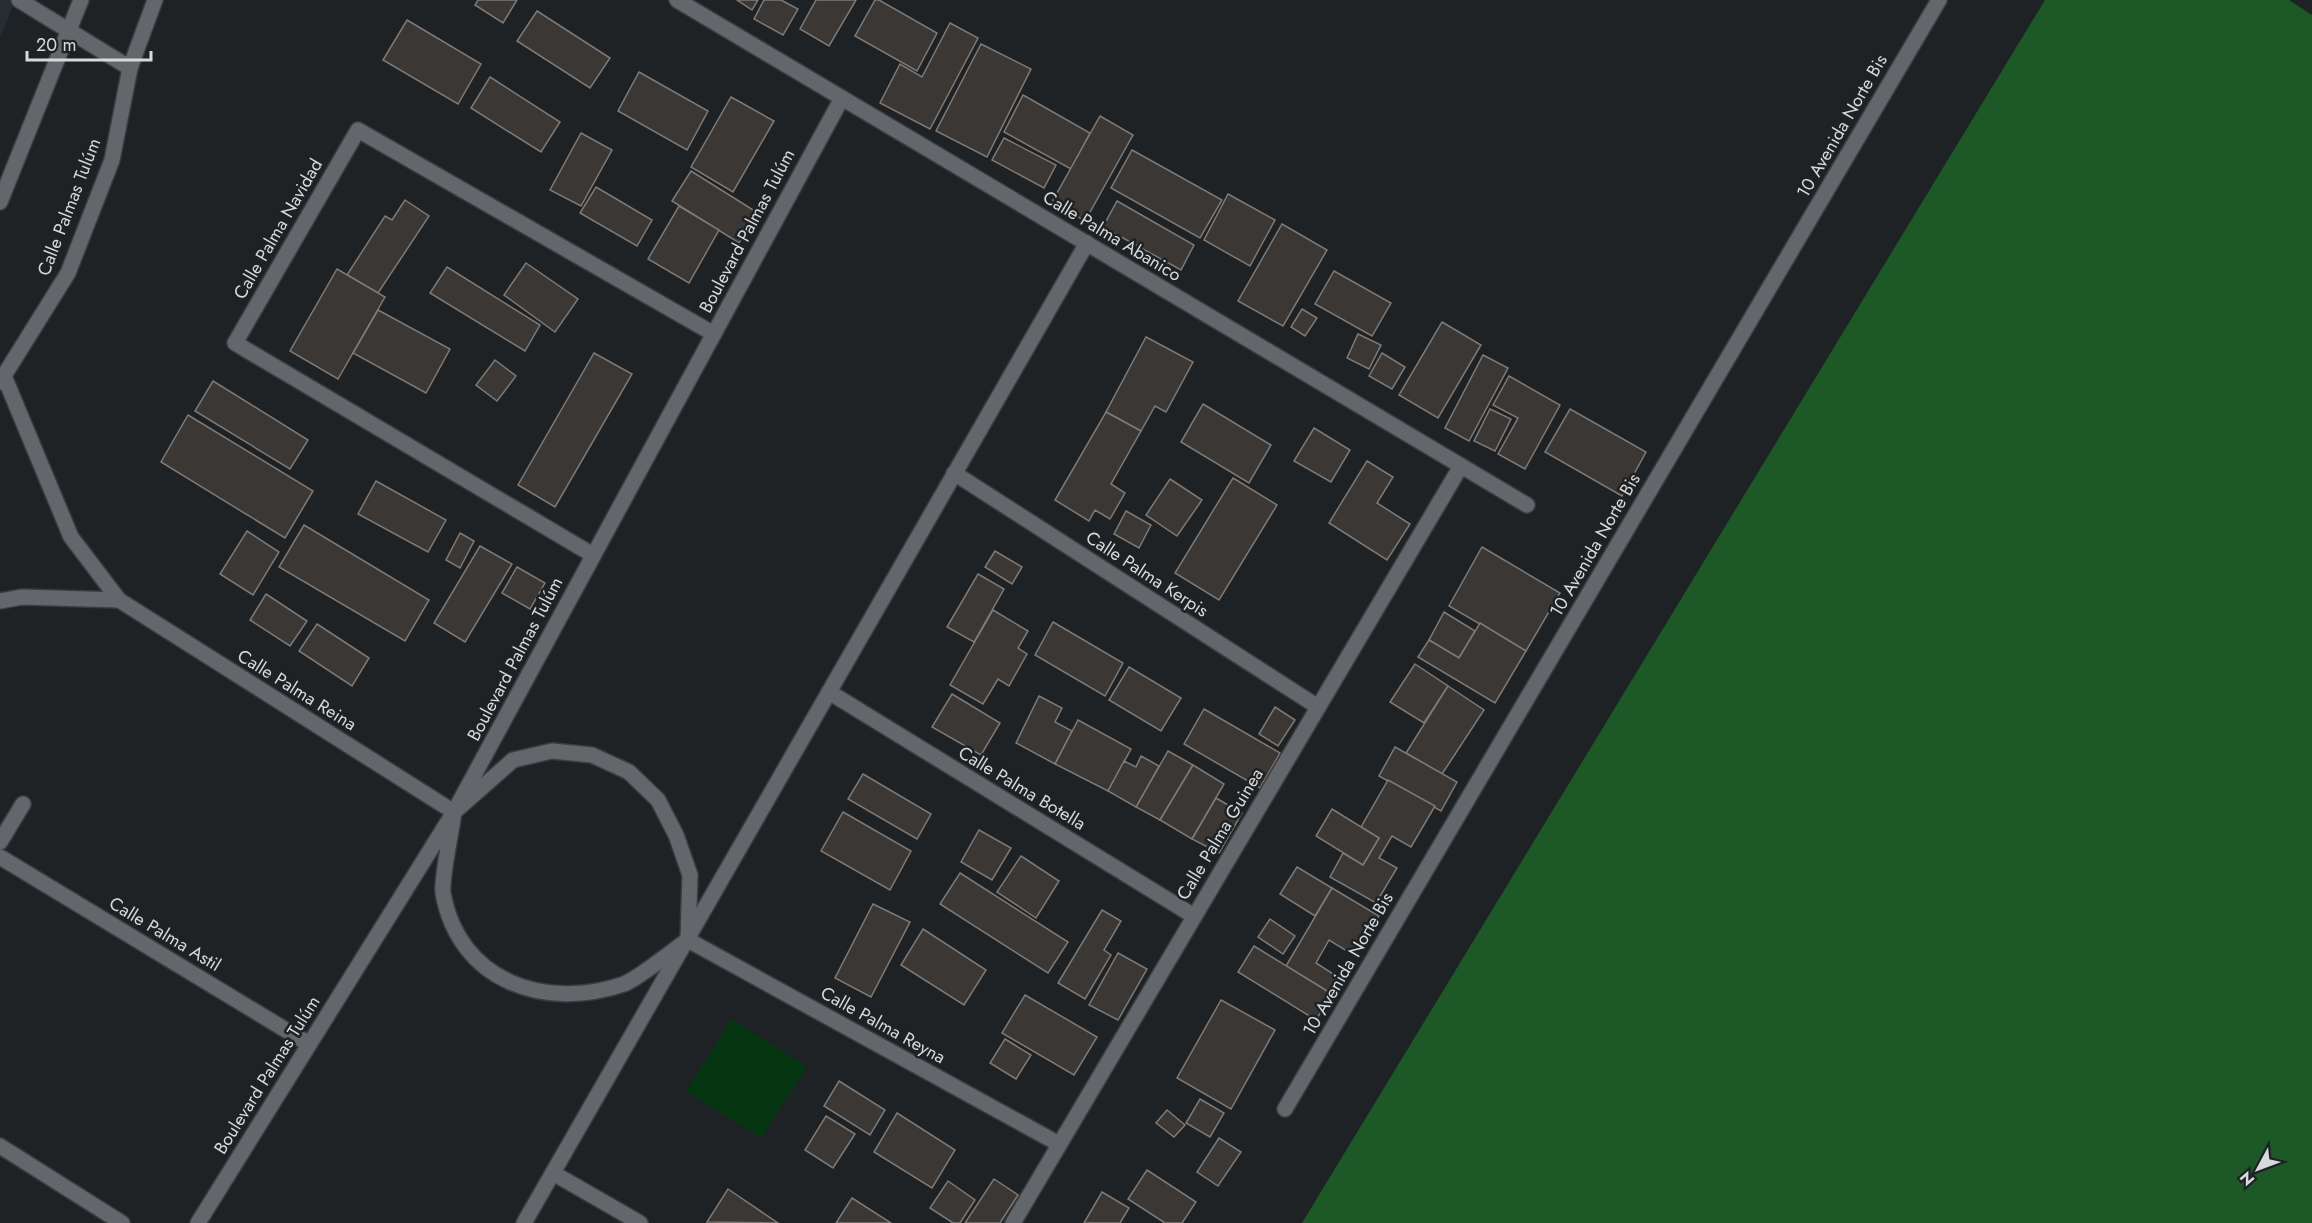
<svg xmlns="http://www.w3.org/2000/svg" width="2312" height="1223" font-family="Jost,sans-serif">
  <rect width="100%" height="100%" fill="#1f2225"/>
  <polygon fill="#252d33" points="0,0 15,0 0,38"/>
  <polygon fill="#063611" points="732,1019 807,1067 761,1138 686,1091"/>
  <polygon fill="#1c5927" points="2045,0 2289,0 2312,15 2312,1223 1302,1223"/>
  <g fill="#3b3734" stroke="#7e7a77" stroke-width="1.5">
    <polygon points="478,0 517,0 503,23 475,5"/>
    <polygon points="737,0 758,0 752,10"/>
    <polygon points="764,0 781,0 798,9 783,35 754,19"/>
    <polygon points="816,0 856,0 829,46 800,29"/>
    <polygon points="875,0 879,0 937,33 917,71 855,36"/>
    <polygon points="537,11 610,58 590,88 517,41"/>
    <polygon points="407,20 481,64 458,104 383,60"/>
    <polygon points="950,23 978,38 930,129 880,103 900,64 922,77"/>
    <polygon points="981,44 1031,69 987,157 936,131"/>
    <polygon points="639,72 708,111 687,150 618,111"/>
    <polygon points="490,77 560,122 541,152 471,108"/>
    <polygon points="1023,95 1090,133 1071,169 1004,132"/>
    <polygon points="731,97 774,121 733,192 691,167"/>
    <polygon points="1100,116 1133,135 1085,221 1052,202"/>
    <polygon points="581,133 612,150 581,206 550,190"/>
    <polygon points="1004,138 1056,165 1044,188 992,160"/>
    <polygon points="1132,150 1222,200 1200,238 1111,188"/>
    <polygon points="691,171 758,213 739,243 672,201"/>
    <polygon points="596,187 652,220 637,246 580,213"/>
    <polygon points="1228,194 1275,220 1250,266 1204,240"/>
    <polygon points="405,200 429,216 378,293 347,275 385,216 392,220"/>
    <polygon points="1117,201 1194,245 1181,270 1103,227"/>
    <polygon points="679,206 719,230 689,283 648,259"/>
    <polygon points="1282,224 1327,250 1283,326 1238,301"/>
    <polygon points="526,263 578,299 555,332 504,295"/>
    <polygon points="447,267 540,325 525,351 430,293"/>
    <polygon points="337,269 385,297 338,379 290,351"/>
    <polygon points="1334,271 1391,303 1372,336 1315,304"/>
    <polygon points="1302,309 1317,318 1305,336 1291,327"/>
    <polygon points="378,310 450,349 426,393 353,353"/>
    <polygon points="1442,322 1481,345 1438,418 1399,395"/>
    <polygon points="1358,334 1381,345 1369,369 1347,358"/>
    <polygon points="1146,337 1193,362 1166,412 1155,406 1141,431 1106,412"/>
    <polygon points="594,353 632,374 555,507 518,485"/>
    <polygon points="1382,353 1405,367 1392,389 1369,376"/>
    <polygon points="1483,355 1508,368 1469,441 1445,428"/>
    <polygon points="495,360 516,376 497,401 476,385"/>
    <polygon points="1509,376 1560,405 1525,469 1498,454 1518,418 1493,405"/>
    <polygon points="213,381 308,440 290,469 195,411"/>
    <polygon points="1203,404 1271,445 1249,483 1181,442"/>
    <polygon points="1490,409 1511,419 1495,451 1474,441"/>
    <polygon points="1570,409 1646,452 1622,496 1545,452"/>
    <polygon points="1106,412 1141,431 1111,484 1125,493 1110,519 1095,510 1089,521 1055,500"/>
    <polygon points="188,415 313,491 285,538 161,462"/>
    <polygon points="1314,428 1350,450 1331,482 1294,461"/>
    <polygon points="1367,461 1393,477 1377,503 1410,524 1387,560 1329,523"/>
    <polygon points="1233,478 1277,505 1219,600 1175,573"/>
    <polygon points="1170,479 1202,500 1177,536 1146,515"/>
    <polygon points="376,481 446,520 428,552 358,514"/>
    <polygon points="1126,511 1151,525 1139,548 1114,534"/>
    <polygon points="304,525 429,600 405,641 279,567"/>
    <polygon points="247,531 279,552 253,595 220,574"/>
    <polygon points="460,533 474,541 460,568 446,560"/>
    <polygon points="480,546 512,564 465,642 434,623"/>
    <polygon points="1482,547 1560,593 1526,651 1449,606"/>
    <polygon points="995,551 1022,567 1012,584 985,567"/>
    <polygon points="517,567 545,583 530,609 502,593"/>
    <polygon points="978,574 1004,589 974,642 947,627"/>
    <polygon points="266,594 307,621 290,646 250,620"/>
    <polygon points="993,610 1028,631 1018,648 1027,654 1009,686 998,679 983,704 950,685"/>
    <polygon points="1444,612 1475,631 1459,658 1429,640"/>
    <polygon points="1053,622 1123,663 1105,696 1035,655"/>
    <polygon points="1480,623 1526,651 1495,703 1418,657 1429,640 1459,658"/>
    <polygon points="317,624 369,658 352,686 299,651"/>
    <polygon points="1415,664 1448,686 1424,723 1390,702"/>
    <polygon points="1129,667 1181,698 1161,731 1109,700"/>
    <polygon points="1448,686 1484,710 1442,774 1406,753"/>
    <polygon points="952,694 1000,723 981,755 932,727"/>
    <polygon points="1039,696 1062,708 1055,722 1072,731 1055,764 1016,743"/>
    <polygon points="1275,707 1295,720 1278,746 1259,734"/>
    <polygon points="1204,709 1280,753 1260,788 1184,744"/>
    <polygon points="1078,720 1131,749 1108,791 1055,764"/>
    <polygon points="1395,747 1457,782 1441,811 1379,776"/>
    <polygon points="1168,751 1193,765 1160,820 1136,807"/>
    <polygon points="1141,756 1159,766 1136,807 1108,791 1124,761 1136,767"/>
    <polygon points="1193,765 1224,784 1192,839 1160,820"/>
    <polygon points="863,774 931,814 917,839 848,799"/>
    <polygon points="1388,780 1435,806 1411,847 1392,836 1379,858 1397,868 1376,903 1330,877 1343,853 1363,865 1379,838 1361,827"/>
    <polygon points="1216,798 1242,813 1219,853 1192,839"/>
    <polygon points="1332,809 1379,838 1363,865 1316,836"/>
    <polygon points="843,812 911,851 890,890 821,851"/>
    <polygon points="979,830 1011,848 992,880 961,862"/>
    <polygon points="1021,856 1059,881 1036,918 997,892"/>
    <polygon points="1297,867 1332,888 1315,916 1280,894"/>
    <polygon points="960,873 1068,942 1048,973 940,904"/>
    <polygon points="1332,888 1379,916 1355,956 1329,940 1316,963 1341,979 1332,994 1286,966"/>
    <polygon points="873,904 910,922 871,997 835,978"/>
    <polygon points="1102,910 1121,921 1104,950 1111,955 1085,999 1058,983"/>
    <polygon points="1270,919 1295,936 1283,954 1258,937"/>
    <polygon points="923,929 986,970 964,1005 901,965"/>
    <polygon points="1254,946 1332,994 1316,1020 1238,972"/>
    <polygon points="1118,953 1147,969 1118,1020 1089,1005"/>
    <polygon points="1025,995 1097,1037 1074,1075 1002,1033"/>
    <polygon points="1221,1000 1275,1030 1231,1109 1177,1078"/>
    <polygon points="1005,1039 1031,1055 1016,1079 990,1063"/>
    <polygon points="839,1081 885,1110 870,1135 824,1106"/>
    <polygon points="1200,1099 1224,1113 1210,1137 1186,1123"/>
    <polygon points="1167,1110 1185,1125 1174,1137 1156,1123"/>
    <polygon points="897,1113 955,1150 932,1188 874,1152"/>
    <polygon points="826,1116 855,1134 833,1168 805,1150"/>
    <polygon points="1219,1138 1241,1152 1218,1186 1197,1172"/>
    <polygon points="1147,1170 1196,1202 1182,1223 1165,1223 1128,1199"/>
    <polygon points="994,1179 1018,1195 1000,1223 965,1223"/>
    <polygon points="948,1181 975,1200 960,1223 953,1223 930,1208"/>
    <polygon points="728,1189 778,1223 707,1222"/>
    <polygon points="1102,1192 1129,1208 1120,1223 1084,1223"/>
    <polygon points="852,1198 891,1223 836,1223"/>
  </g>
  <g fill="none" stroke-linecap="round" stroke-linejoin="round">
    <g stroke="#3a3d3f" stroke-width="18">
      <g id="minor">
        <polyline points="19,0 130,68"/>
        <polyline points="677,0 1527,505"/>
        <polyline points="4,376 71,537 119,600 454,812"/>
        <polyline points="954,473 1318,707"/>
        <polyline points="593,555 235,343 358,130 714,334"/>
        <polyline points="0,601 22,597 119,600"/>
        <polyline points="829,692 1194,916"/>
        <path d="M552,751l40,4 37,17 29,28 18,35 14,40 -2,65c-15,10 -49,38 -64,44 -79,27 -165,-2 -181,-91 -2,-15 9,-63 11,-81l59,-52z"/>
        <polyline points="0,842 23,804"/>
        <polyline points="0,857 309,1044"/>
        <polyline points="688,940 1059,1144"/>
        <polyline points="1285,1109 1939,0"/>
        <polyline points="0,1146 122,1223"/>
        <polyline points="553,1173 640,1223"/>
        <polyline points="198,1223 454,812 842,98"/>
        <polyline points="524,1223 1087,243"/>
        <polyline points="1013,1223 1461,466"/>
      </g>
    </g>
    <g stroke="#3a3d3f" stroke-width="18">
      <g id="secondary">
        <polyline points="0,202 81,0"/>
        <polyline points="0,382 68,273 112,160 130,68 155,0"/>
      </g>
    </g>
    <use href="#minor" stroke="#63666a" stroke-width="15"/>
    <use href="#secondary" stroke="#63666a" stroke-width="15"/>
  </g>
  <g text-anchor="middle" stroke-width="5" stroke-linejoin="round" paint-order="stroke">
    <g font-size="18" fill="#d7d9db" stroke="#1f2225">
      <text transform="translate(1842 126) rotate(-60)" y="6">10 Avenida Norte Bis</text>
      <text transform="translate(69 207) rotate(-69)" y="6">Calle Palmas Tulúm</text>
      <text transform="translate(278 229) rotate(-60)" y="6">Calle Palma Navidad</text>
      <text transform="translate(747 231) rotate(-62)" y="6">Boulevard Palmas Tulúm</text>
      <text transform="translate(1112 236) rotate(31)" y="6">Calle Palma Abanico</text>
      <text transform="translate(1595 545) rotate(-60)" y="6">10 Avenida Norte Bis</text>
      <text transform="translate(1147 574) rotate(33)" y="6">Calle Palma Kerpis</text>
      <text transform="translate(515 659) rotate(-62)" y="6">Boulevard Palmas Tulúm</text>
      <text transform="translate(297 690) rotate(32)" y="6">Calle Palma Reina</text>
      <text transform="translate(1022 788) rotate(31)" y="6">Calle Palma Botella</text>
      <text transform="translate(1220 834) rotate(-59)" y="6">Calle Palma Guinea</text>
      <text transform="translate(165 934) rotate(31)" y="6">Calle Palma Astil</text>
      <text transform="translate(1348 964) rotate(-60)" y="6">10 Avenida Norte Bis</text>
      <text transform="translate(883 1025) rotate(29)" y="6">Calle Palma Reyna</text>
      <text transform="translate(267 1075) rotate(-58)" y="6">Boulevard Palmas Tulúm</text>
    </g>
  </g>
  <g transform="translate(2258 1169) rotate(229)" stroke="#1f2225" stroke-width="4.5" paint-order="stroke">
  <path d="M0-4.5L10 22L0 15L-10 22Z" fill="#d7d9db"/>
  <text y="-9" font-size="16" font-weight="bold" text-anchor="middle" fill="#d7d9db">N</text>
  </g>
  <path d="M27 51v9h124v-9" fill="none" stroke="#d7d9db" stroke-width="3"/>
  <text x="36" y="51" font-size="18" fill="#d7d9db" stroke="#1f2225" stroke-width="4.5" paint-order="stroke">20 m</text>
</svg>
